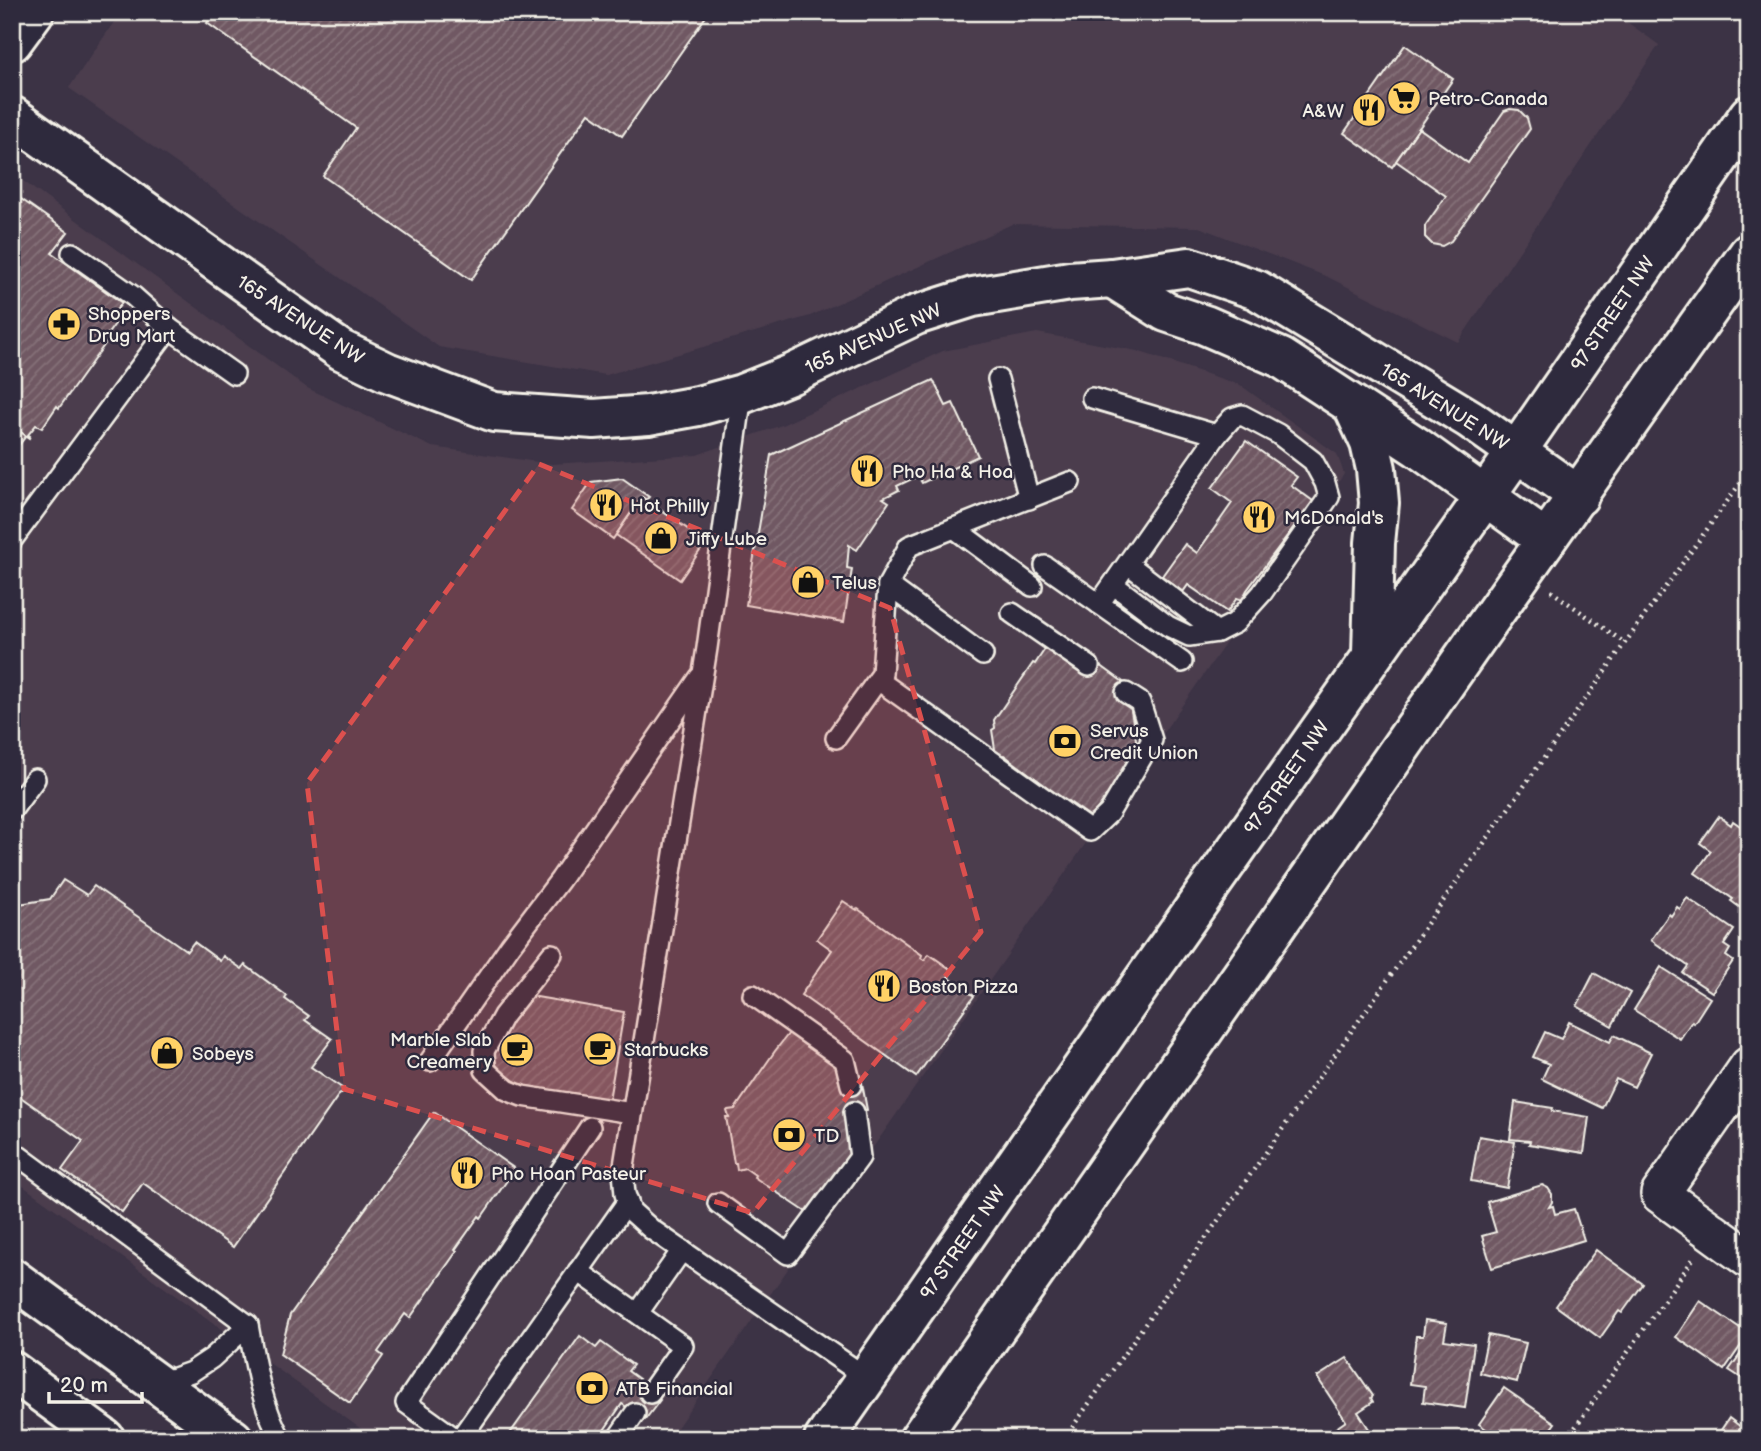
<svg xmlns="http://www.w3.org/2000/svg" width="1761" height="1451" font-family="'Balsamiq Sans',sans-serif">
  <defs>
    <pattern id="building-hatch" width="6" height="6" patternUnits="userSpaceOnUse" patternTransform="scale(1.75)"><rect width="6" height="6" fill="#705963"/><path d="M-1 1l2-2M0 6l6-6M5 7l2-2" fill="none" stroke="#857179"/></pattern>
  </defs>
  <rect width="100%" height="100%" fill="#3c3345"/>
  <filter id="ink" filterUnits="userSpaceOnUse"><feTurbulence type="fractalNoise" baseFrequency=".0143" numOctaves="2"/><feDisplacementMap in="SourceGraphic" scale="14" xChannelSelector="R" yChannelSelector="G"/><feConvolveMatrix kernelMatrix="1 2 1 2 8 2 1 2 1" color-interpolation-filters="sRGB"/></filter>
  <g filter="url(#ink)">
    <g fill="#4c3e4e">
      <polygon points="121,12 1613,12 1659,45 1458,342 1328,277 1199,227 1012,224 810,316 606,375 439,347 69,88"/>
      <polygon points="12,173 307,388 432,447 552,464 697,455 782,425 943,351 1037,333 1137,351 1240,385 1337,454 1344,474 669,1439 375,1439 12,1178"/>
    </g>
    <g fill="url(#building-hatch)" stroke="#f4f1e8" stroke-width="2">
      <polygon points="214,12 709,12 622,136 589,113 471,280 323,176 356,128 207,23"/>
      <polygon points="1405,45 1453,79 1392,167 1344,133"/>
      <polygon points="1510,109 1519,110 1527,118 1530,129 1451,241 1442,246 1432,244 1425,237 1425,226 1446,196 1396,161 1419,128 1468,163 1504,111"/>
      <polygon points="21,199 68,232 52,253 122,303 117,309 123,313 107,335 110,337 59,408 57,406 42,428 36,425 28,435 30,436 29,438 12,426 12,211"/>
      <polygon points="933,380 946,406 953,403 978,456 922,483 918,476 897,486 899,490 883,498 889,502 857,550 849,545 847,568 852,569 844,622 746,605 771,455"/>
      <polygon points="12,426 26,436 12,454"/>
      <polygon points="1246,441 1297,477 1291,485 1313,501 1247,590 1242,600 1237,598 1227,612 1188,585 1183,592 1162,576 1185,544 1197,553 1232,503 1212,488"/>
      <polygon points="622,478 649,497 646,500 642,497 613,539 572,510 591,482"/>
      <polygon points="642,497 706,542 680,580 616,535"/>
      <polygon points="1047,646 1093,660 1130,687 1130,705 1138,751 1135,759 1091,817 1068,801 1067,802 1004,755 996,756 992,730 995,728 994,720 1033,663 1035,664"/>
      <polygon points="1719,816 1731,825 1733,821 1749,832 1749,914 1731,901 1733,899 1695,873 1711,851 1700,843"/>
      <polygon points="63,880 87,895 94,886 187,951 194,942 220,961 223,956 242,969 245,965 287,996 285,999 309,1016 305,1020 332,1039 311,1067 345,1090 338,1096 233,1247 143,1183 122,1212 62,1170 83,1141 12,1091 12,906 13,905 50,899"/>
      <polygon points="1687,898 1734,930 1724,945 1730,949 1726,956 1733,961 1712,992 1683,973 1688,966 1651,940 1669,914 1671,916 1677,907 1680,909"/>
      <polygon points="843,901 857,910 858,909 922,955 921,958 924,960 929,954 953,971 948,977 974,996 916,1077 801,995 832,950 817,939"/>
      <polygon points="1661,967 1710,998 1694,1023 1692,1021 1680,1039 1634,1010"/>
      <polygon points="1594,973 1630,993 1612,1026 1577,1006"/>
      <polygon points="525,995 624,1012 609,1100 520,1085 497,1068 492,1045"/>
      <polygon points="1569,1022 1610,1042 1614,1035 1651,1053 1634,1087 1616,1079 1602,1108 1542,1079 1549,1064 1533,1057 1545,1032 1561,1039"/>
      <polygon points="789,1033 838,1067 841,1086 862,1083 867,1110 846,1113 853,1152 809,1214 754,1177 755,1175 745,1168 737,1170 736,1163 734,1163 726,1117 729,1117 727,1111 728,1110 735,1109 775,1051"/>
      <polygon points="1515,1102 1553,1108 1552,1111 1589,1117 1584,1153 1529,1144 1530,1141 1510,1139"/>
      <polygon points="434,1112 515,1169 481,1218 479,1216 455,1250 457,1251 410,1318 405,1314 378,1352 383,1356 350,1403 280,1354 290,1315"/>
      <polygon points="1479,1136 1515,1142 1507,1188 1471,1181"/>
      <polygon points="1542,1185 1548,1188 1552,1194 1552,1202 1549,1207 1553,1206 1555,1214 1574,1209 1584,1240 1492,1268 1482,1236 1496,1232 1487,1202"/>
      <polygon points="1596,1250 1643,1284 1622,1313 1619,1311 1600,1338 1556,1306"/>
      <polygon points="1700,1301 1749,1334 1724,1370 1676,1337"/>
      <polygon points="1425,1320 1447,1323 1444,1340 1474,1344 1465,1408 1423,1402 1425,1386 1410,1384 1416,1336 1423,1336"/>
      <polygon points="1488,1335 1526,1343 1517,1382 1480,1373"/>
      <polygon points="580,1336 596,1348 601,1342 633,1365 628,1371 639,1379 636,1383 660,1400 645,1420 622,1404 598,1439 506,1439"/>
      <polygon points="1749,1342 1749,1383 1729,1370"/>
      <polygon points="1347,1358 1373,1396 1371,1398 1373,1402 1358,1412 1375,1438 1373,1439 1339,1439 1333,1430 1346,1421 1317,1377"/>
      <polygon points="1504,1388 1555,1423 1543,1439 1500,1439 1479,1424"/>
      <polygon points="1729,1418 1749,1433 1749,1439 1715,1439"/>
    </g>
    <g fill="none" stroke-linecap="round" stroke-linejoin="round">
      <g stroke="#f4f1e8" stroke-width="24">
        <g id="lane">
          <polyline points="72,253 133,296 169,328 234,374"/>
          <polyline points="998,379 1029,499"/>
          <polyline points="742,394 707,648 623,1172 625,1194 631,1211 651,1229 867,1378"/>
          <polyline points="1092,398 1217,435 1099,604"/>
          <polyline points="954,528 1032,586"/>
          <polyline points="12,540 169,328"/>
          <polyline points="1128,564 1217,632 1235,623 1262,593 1329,497 1325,483 1313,461 1278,434 1242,415 1232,418 1217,435"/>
          <polyline points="1045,566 1182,662"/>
          <polyline points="888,585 983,655"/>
          <polyline points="1114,585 1168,626 1189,636 1217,632"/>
          <polyline points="1012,613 1089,666"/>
          <polyline points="878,680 1090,831 1109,813 1152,740 1140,702 1126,693"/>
          <polyline points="836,738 882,674 888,585 909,546 1070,482"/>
          <polyline points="12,810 35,779"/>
          <polyline points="552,954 503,1016 484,1051 485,1070 507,1090 522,1096 632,1113"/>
          <polyline points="753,995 845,1060 851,1085"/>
          <polyline points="430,1061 510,946 560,880 700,677"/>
          <path d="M12,1151l236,174c7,39 13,79 33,114"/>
          <polyline points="718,1203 788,1254 860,1157 854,1112"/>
          <polyline points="578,1271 683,1346 650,1393"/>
          <polyline points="638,1313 682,1250"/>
          <polyline points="157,1384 191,1372 212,1358 248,1325"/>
          <polyline points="456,1439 406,1403 590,1127"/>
          <polyline points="460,1439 628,1201"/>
          <polyline points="617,1439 635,1413"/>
        </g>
      </g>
      <g stroke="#f4f1e8" stroke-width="42">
        <polyline id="street" points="1749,1066 1660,1194 1749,1259"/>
      </g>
      <g stroke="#f4f1e8" stroke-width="44">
        <g id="secondary">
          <polyline points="12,42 34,12"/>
          <polyline points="12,116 281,308 341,350 387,372 494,412 594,419 648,415 698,406 742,394 792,374 916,315 973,297 1070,281 1112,278 1189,267 1257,290 1470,419 1579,496"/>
          <polyline points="1112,278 1166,312 1205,325 1281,358 1417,447 1546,540"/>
          <polyline points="12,1278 233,1439"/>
          <polyline points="12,1371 105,1439"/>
        </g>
      </g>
      <g stroke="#f4f1e8" stroke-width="44">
        <g id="primary">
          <polyline points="1353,406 1370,443 1376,469 1379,503 1375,543 1372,654"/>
          <polyline points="824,1439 1153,967 1517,451 1749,115"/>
          <polyline points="919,1439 1479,635 1749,253"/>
        </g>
      </g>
      <g stroke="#f4f1e8" stroke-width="4.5" stroke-dasharray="2 5" stroke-linecap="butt">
        <polyline points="1551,591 1625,643"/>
        <polyline points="1064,1439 1625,643 1749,471"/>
        <polyline points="1567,1439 1693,1259"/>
      </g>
      <use href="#lane" stroke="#2f2a3d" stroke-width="19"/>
      <use href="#street" stroke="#2f2a3d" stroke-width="37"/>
      <use href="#secondary" stroke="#2f2a3d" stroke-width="38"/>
      <use href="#primary" stroke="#2f2a3d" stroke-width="38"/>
    </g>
  </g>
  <path fill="#dc504e" fill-opacity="0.2" stroke="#dc504e" stroke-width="5" stroke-dasharray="14 9" stroke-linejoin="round" d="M539,464l351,144 91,324 -228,281 -409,-124 -37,-306z"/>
  <defs>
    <g id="supermarket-disc" transform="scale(1.75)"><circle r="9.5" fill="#ffd166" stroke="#2f2a3d"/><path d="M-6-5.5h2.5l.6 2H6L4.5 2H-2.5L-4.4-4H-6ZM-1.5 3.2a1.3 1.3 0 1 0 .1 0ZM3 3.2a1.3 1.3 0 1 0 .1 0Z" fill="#111"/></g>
    <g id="restaurant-disc" transform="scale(1.75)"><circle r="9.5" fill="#ffd166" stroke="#2f2a3d"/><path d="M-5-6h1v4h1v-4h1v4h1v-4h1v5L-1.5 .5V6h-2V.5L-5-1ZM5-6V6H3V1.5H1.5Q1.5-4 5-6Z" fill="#111"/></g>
    <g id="pharmacy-disc" transform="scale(1.75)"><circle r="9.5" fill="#ffd166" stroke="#2f2a3d"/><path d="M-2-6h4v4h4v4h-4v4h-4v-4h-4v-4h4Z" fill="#111"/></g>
    <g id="shop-disc" transform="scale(1.75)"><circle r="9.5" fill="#ffd166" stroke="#2f2a3d"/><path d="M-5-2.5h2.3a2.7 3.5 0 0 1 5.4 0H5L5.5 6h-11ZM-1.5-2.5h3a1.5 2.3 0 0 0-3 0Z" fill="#111"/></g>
    <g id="bank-disc" transform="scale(1.75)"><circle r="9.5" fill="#ffd166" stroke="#2f2a3d"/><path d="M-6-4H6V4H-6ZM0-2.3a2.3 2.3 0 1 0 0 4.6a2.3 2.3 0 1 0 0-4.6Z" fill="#111"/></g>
    <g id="cafe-disc" transform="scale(1.75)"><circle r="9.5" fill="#ffd166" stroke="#2f2a3d"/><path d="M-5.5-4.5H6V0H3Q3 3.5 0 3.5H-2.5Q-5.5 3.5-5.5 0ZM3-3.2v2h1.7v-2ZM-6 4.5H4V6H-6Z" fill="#111"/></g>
  </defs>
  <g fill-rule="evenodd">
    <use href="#supermarket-disc" x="1404" y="98"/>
    <use href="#restaurant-disc" x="1369" y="110"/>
    <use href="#pharmacy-disc" x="64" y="324"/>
    <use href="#restaurant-disc" x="867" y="471"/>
    <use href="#restaurant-disc" x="606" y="505"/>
    <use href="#restaurant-disc" x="1259" y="517"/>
    <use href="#shop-disc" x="661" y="538"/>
    <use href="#shop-disc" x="808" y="582"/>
    <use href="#bank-disc" x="1065" y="741"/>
    <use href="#restaurant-disc" x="884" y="986"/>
    <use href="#cafe-disc" x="600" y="1049"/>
    <use href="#cafe-disc" x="517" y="1050"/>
    <use href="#shop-disc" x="167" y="1053"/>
    <use href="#bank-disc" x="789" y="1135"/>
    <use href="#restaurant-disc" x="467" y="1173"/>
    <use href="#bank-disc" x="592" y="1388"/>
  </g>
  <g text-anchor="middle" stroke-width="5" stroke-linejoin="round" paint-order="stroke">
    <g font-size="19" fill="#f4f1e8" stroke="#2f2a3d" text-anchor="start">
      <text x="1428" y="105">Petro-Canada</text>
      <text x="1344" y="117" text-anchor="end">A&amp;W</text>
      <text x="88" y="320">Shoppers<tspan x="88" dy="22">Drug Mart</tspan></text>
      <text x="892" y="478">Pho Ha &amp; Hoa</text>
      <text x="630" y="512">Hot Philly</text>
      <text x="1284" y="524">McDonald's</text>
      <text x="686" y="545">Jiffy Lube</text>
      <text x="832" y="589">Telus</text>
      <text x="1090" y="737">Servus<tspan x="1090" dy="22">Credit Union</tspan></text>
      <text x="908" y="993">Boston Pizza</text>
      <text x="492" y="1046" text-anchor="end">Marble Slab<tspan x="492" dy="22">Creamery</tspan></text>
      <text x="624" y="1056">Starbucks</text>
      <text x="192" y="1060">Sobeys</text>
      <text x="814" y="1142">TD</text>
      <text x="491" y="1180">Pho Hoan Pasteur</text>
      <text x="616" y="1395">ATB Financial</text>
    </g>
    <g font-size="19" fill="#f4f1e8" stroke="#2f2a3d">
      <text transform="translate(1612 313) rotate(-56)" y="7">97 STREET NW</text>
      <text transform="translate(301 319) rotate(33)" y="7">165 AVENUE NW</text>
      <text transform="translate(873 338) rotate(-24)" y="7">165 AVENUE NW</text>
      <text transform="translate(1445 406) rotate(32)" y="7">165 AVENUE NW</text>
      <text transform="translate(1286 777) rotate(-55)" y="7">97 STREET NW</text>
      <text transform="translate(962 1242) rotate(-55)" y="7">97 STREET NW</text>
    </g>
  </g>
  <rect width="1761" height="1451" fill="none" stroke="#2f2a3d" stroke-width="42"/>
  <rect x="21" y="21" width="1719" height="1409" fill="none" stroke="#f4f1e8" stroke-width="2.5" filter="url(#ink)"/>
  <path d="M49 1392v10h93v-10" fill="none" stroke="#f4f1e8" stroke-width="3.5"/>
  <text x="60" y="1392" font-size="21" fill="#f4f1e8" stroke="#2f2a3d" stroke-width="5" paint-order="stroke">20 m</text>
</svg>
